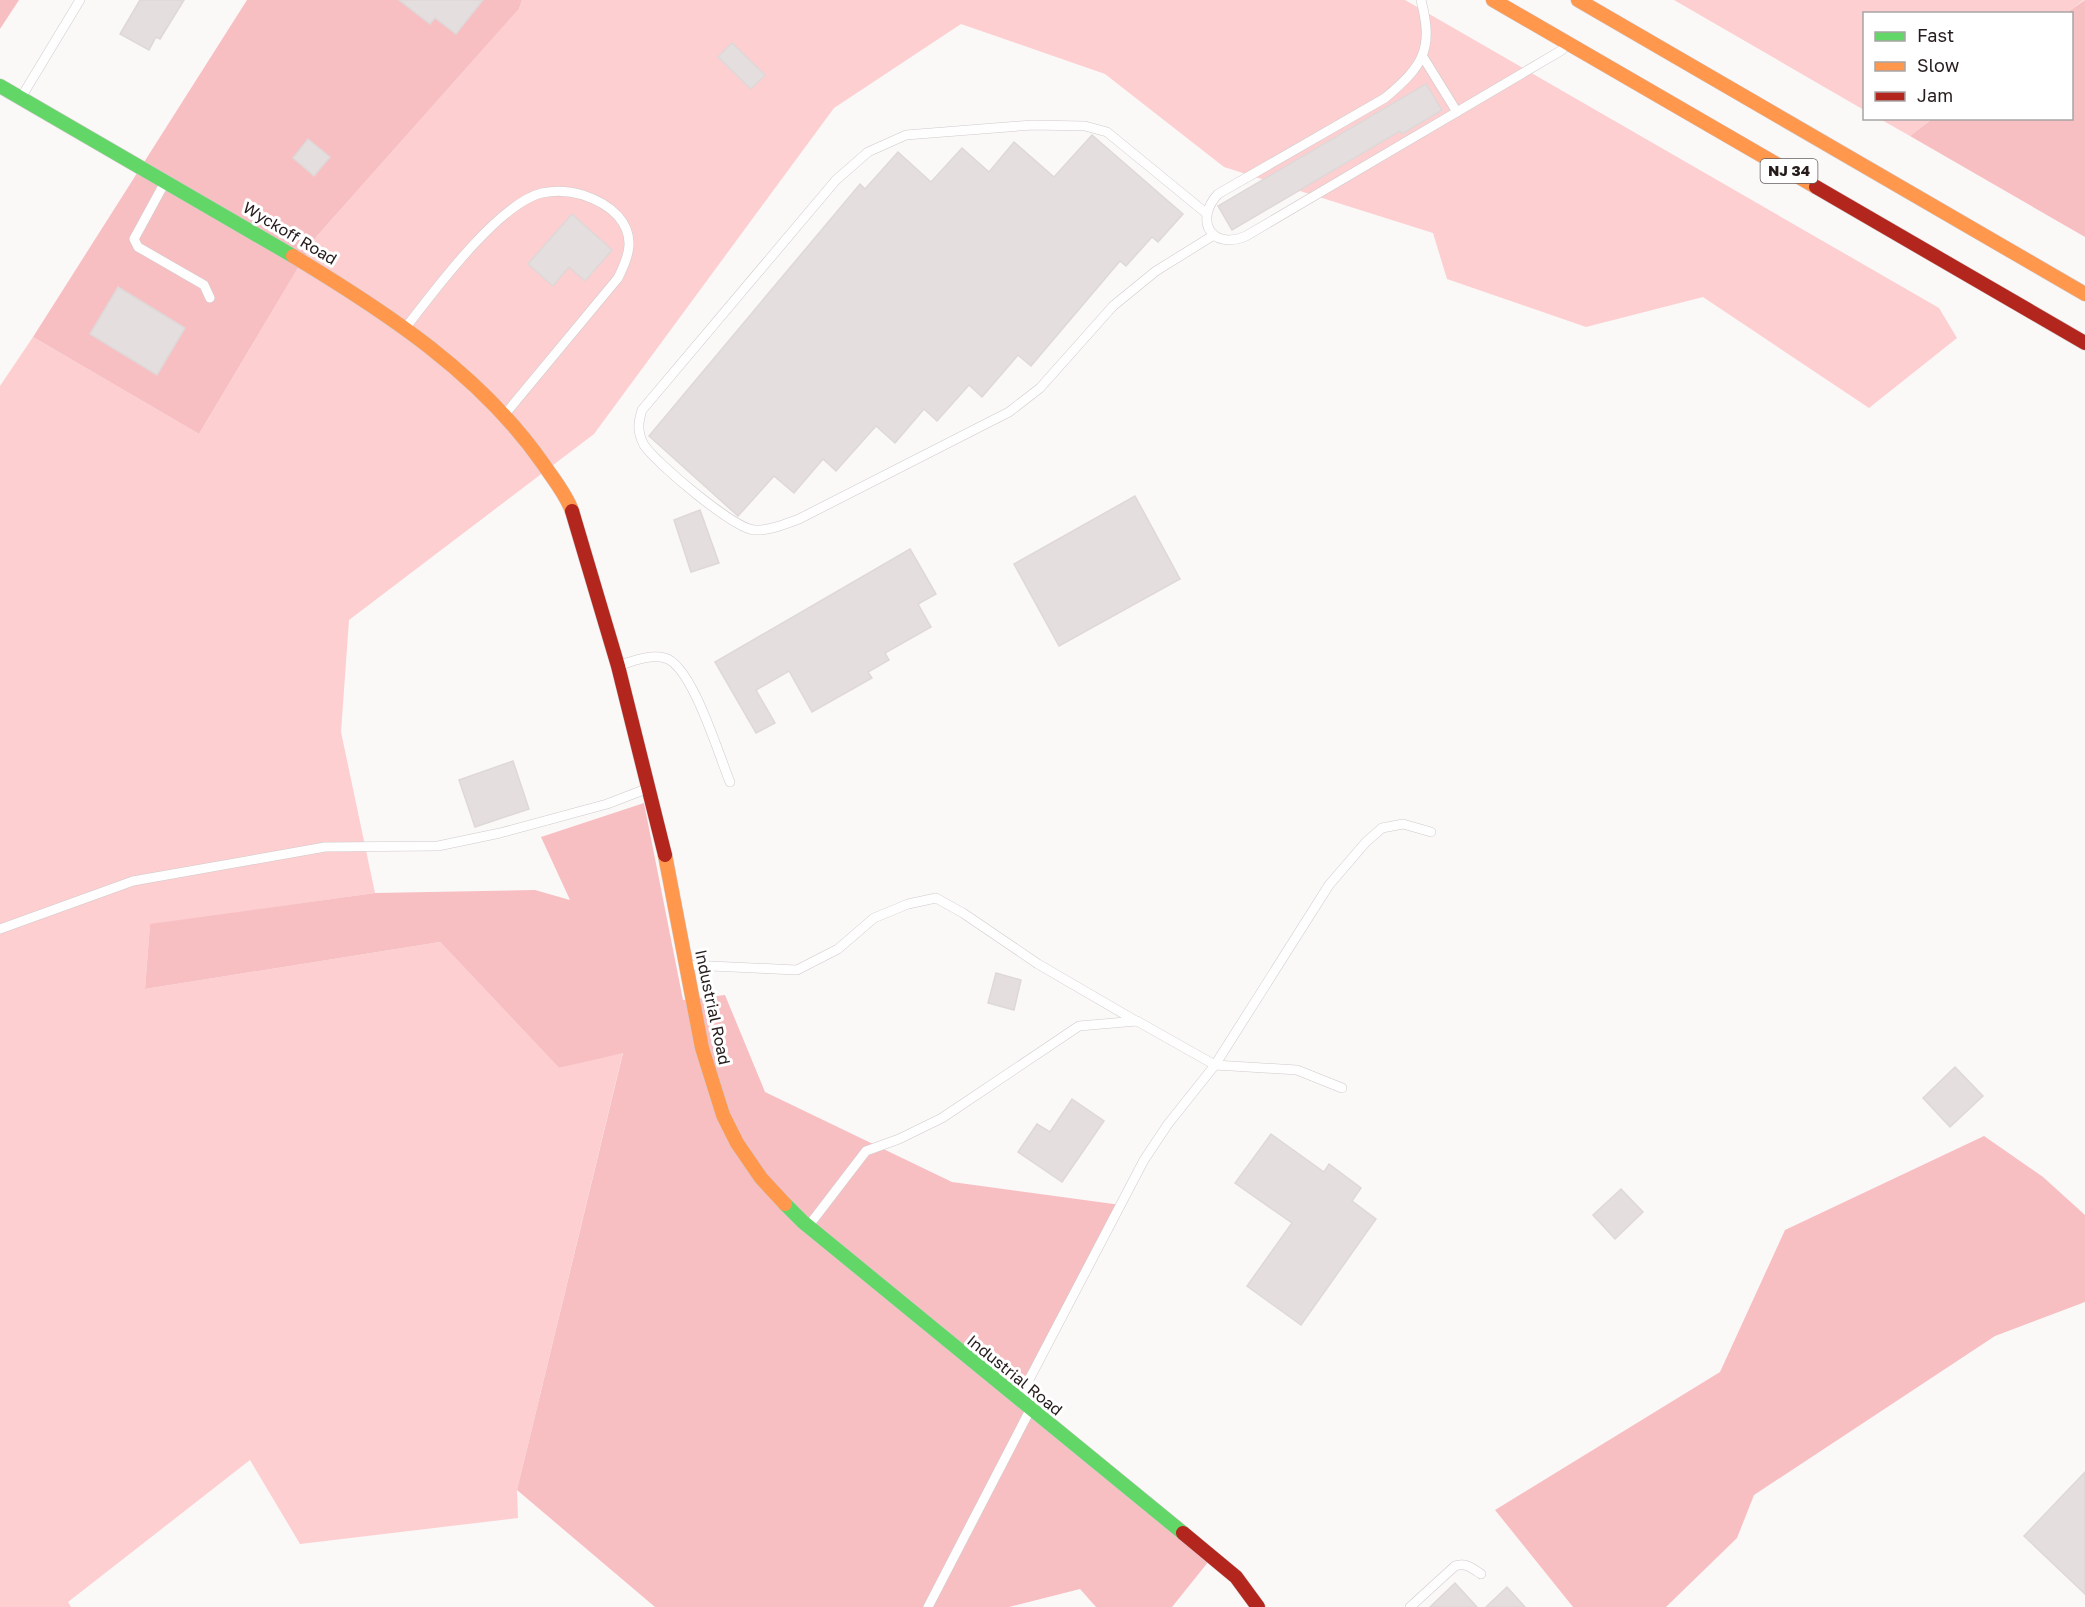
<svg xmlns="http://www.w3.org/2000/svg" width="2085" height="1607" font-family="'Golos Text',sans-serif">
  <rect width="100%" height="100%" fill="#fbf8f8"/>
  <g fill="#fdcfd0">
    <polygon points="522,0 1405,0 1939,308 1957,338 1869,408 1703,297 1586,327 1447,279 1433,233 1224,167 1105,74 961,24 834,108 594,434 349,620 341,732 375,893 150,925 145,989 440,942 559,1068 623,1052 517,1490 518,1518 300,1544 250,1460 68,1602 71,1607 0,1607 0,386 33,337 199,434 317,236 519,9"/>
    <polygon points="1674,0 2084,0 2066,13 1864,14 1864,110"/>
    <polygon points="1880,119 1932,119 1910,136"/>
  </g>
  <g fill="#f8bfc2">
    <polygon points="0,0 19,0 0,29"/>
    <polygon points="247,0 522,0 519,9 317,236 199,434 33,337"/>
    <polygon points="2085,0 2085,237 1910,136 1932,119 2072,118 2072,14 2066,13"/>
    <polygon points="644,803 683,1000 725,995 765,1092 952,1182 1121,1205 1018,1397 1213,1556 1172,1607 1096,1607 1080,1589 1009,1607 655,1607 517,1490 623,1053 559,1068 440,942 145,989 150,924 375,893 535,890 570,900 541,837"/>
    <polygon points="1984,1136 2043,1177 2085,1215 2085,1302 1995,1336 1754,1495 1737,1538 1666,1607 1573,1607 1495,1510 1720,1372 1785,1230"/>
  </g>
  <g fill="#e4dede" stroke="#dfd8d8" stroke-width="1.5">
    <polygon points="140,0 184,0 160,39 156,37 149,50 120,34"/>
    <polygon points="399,0 483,0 456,34 435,18 430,24"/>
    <polygon points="732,43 765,75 751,89 718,57"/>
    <polygon points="1426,84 1442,110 1402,134 1400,131 1232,230 1218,206"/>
    <polygon points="1092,135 1183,214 1158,242 1152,237 1126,266 1120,261 1031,366 1018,355 982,397 969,385 937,421 924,409 895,443 876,426 836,471 823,459 794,493 774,476 738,516 649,436 860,184 865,189 898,152 931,182 962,148 989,172 1014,142 1054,177"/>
    <polygon points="308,139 330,157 314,176 293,158"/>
    <polygon points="572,214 612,250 585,281 569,267 553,286 528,264"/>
    <polygon points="118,287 185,328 157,375 90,334"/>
    <polygon points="1135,496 1180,579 1059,646 1014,564"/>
    <polygon points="700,510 719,563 691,572 674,520"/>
    <polygon points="910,549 936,594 918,604 931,627 885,653 889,660 868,672 872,678 812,712 789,671 756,690 775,723 756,733 715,662"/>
    <polygon points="513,761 529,809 475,827 459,780"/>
    <polygon points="996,973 1021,980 1014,1010 988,1003"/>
    <polygon points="1955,1067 1983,1096 1950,1127 1923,1098"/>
    <polygon points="1072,1099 1104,1121 1062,1182 1018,1152 1037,1124 1050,1132"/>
    <polygon points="1271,1134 1324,1172 1329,1164 1361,1188 1352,1201 1376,1219 1301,1325 1247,1286 1292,1223 1235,1183"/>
    <polygon points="1621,1189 1643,1212 1615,1239 1593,1215"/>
    <polygon points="2085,1472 2085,1594 2024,1536"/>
    <polygon points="1455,1583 1477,1607 1430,1607"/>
    <polygon points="1507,1587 1525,1607 1486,1607"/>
  </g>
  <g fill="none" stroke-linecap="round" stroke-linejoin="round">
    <g stroke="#d1cacb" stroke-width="10">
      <g id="lane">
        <path d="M1421,0c13,50 2,66 -36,98l-167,96c-24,26 -7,57 28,42l316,-186"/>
        <polyline points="1423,57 1457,112"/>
        <polyline points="22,96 80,0"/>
        <polyline points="165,182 134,239 138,247 204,285 210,298"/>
        <path d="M1206,213l-99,-81 -22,-6 -53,-1 -126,10 -38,17 -32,28 -194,230c-4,13 -5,22 2,35 12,18 89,83 110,85 15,1 31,-6 45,-11l210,-107 31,-24 73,-82 43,-35 58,-36"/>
        <path d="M407,326c27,-35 92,-123 135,-133 14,-3 28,-2 41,2 12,4 26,11 35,21 18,21 11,40 0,62l-112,135"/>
        <path d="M620,665c14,-4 30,-11 45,-7 27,7 54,98 65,124"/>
        <polyline points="0,929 133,881 325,847 438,846 500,833 607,804 646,789"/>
        <polyline points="689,965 797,970 838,949 874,918 908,904 936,898 963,913 1038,964 1136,1021"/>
        <polyline points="810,1224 866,1151 899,1139 942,1118 1079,1026 1137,1021 1215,1065 1329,885 1366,842 1382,828 1403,824 1431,832"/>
        <polyline points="1020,1397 1144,1160 1168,1124 1215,1065 1297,1070 1342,1088"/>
        <polyline points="928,1607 1030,1410"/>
        <path d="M1410,1607l45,-41c10,-4 17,2 26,8"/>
      </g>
    </g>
    <g stroke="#d1cacb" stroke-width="15">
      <g id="fast">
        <polyline points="0,86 293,256"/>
        <polyline points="785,1204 803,1222 1183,1533"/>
      </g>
    </g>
    <g stroke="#d1cacb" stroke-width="15">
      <g id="slow">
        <polyline points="1493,0 1816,187"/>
        <polyline points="1578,0 2085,294"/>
        <path d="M293,256c93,56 188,118 251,209 10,15 22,29 28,46"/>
        <polyline points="665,855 702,1048 723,1115 737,1143 761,1178 785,1204"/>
      </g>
    </g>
    <g stroke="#d1cacb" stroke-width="15">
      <g id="jam">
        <polyline points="1816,187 2085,343"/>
        <polyline points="572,511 618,666 665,855"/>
        <polyline points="1183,1533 1236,1577 1258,1607"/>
      </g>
    </g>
    <use href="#lane" stroke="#fefefe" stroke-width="9"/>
    <use href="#fast" stroke="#63d668" stroke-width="14"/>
    <use href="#slow" stroke="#ff974d" stroke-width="14"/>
    <use href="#jam" stroke="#b3261e" stroke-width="14"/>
  </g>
  <g text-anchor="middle" stroke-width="6" stroke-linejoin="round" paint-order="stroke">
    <rect fill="#fff" stroke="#676060" stroke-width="1.5" x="1760.5" y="159" width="57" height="24" rx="4.5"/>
    <g font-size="15" font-weight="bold" fill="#261c1c">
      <text x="1789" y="176">NJ 34</text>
    </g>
    <g font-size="16" fill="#261c1c" stroke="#fff">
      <text transform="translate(290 233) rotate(31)" y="6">Wyckoff Road</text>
      <text transform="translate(713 1007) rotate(78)" y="6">Industrial Road</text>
      <text transform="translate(1015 1375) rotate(39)" y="6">Industrial Road</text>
    </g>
  </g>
  <rect x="1863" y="12" width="210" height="108" fill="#ffffff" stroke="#a8a4a4" stroke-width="1.5"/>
  <rect x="1875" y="32" width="30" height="9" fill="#63d668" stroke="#a8a4a4" stroke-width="1.5"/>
  <text x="1917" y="42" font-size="18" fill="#261c1c">Fast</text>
  <rect x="1875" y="62" width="30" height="9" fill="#ff974d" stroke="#a8a4a4" stroke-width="1.5"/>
  <text x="1917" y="72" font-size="18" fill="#261c1c">Slow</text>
  <rect x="1875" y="92" width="30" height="9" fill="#b3261e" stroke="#a8a4a4" stroke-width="1.5"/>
  <text x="1917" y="102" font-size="18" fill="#261c1c">Jam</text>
</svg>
